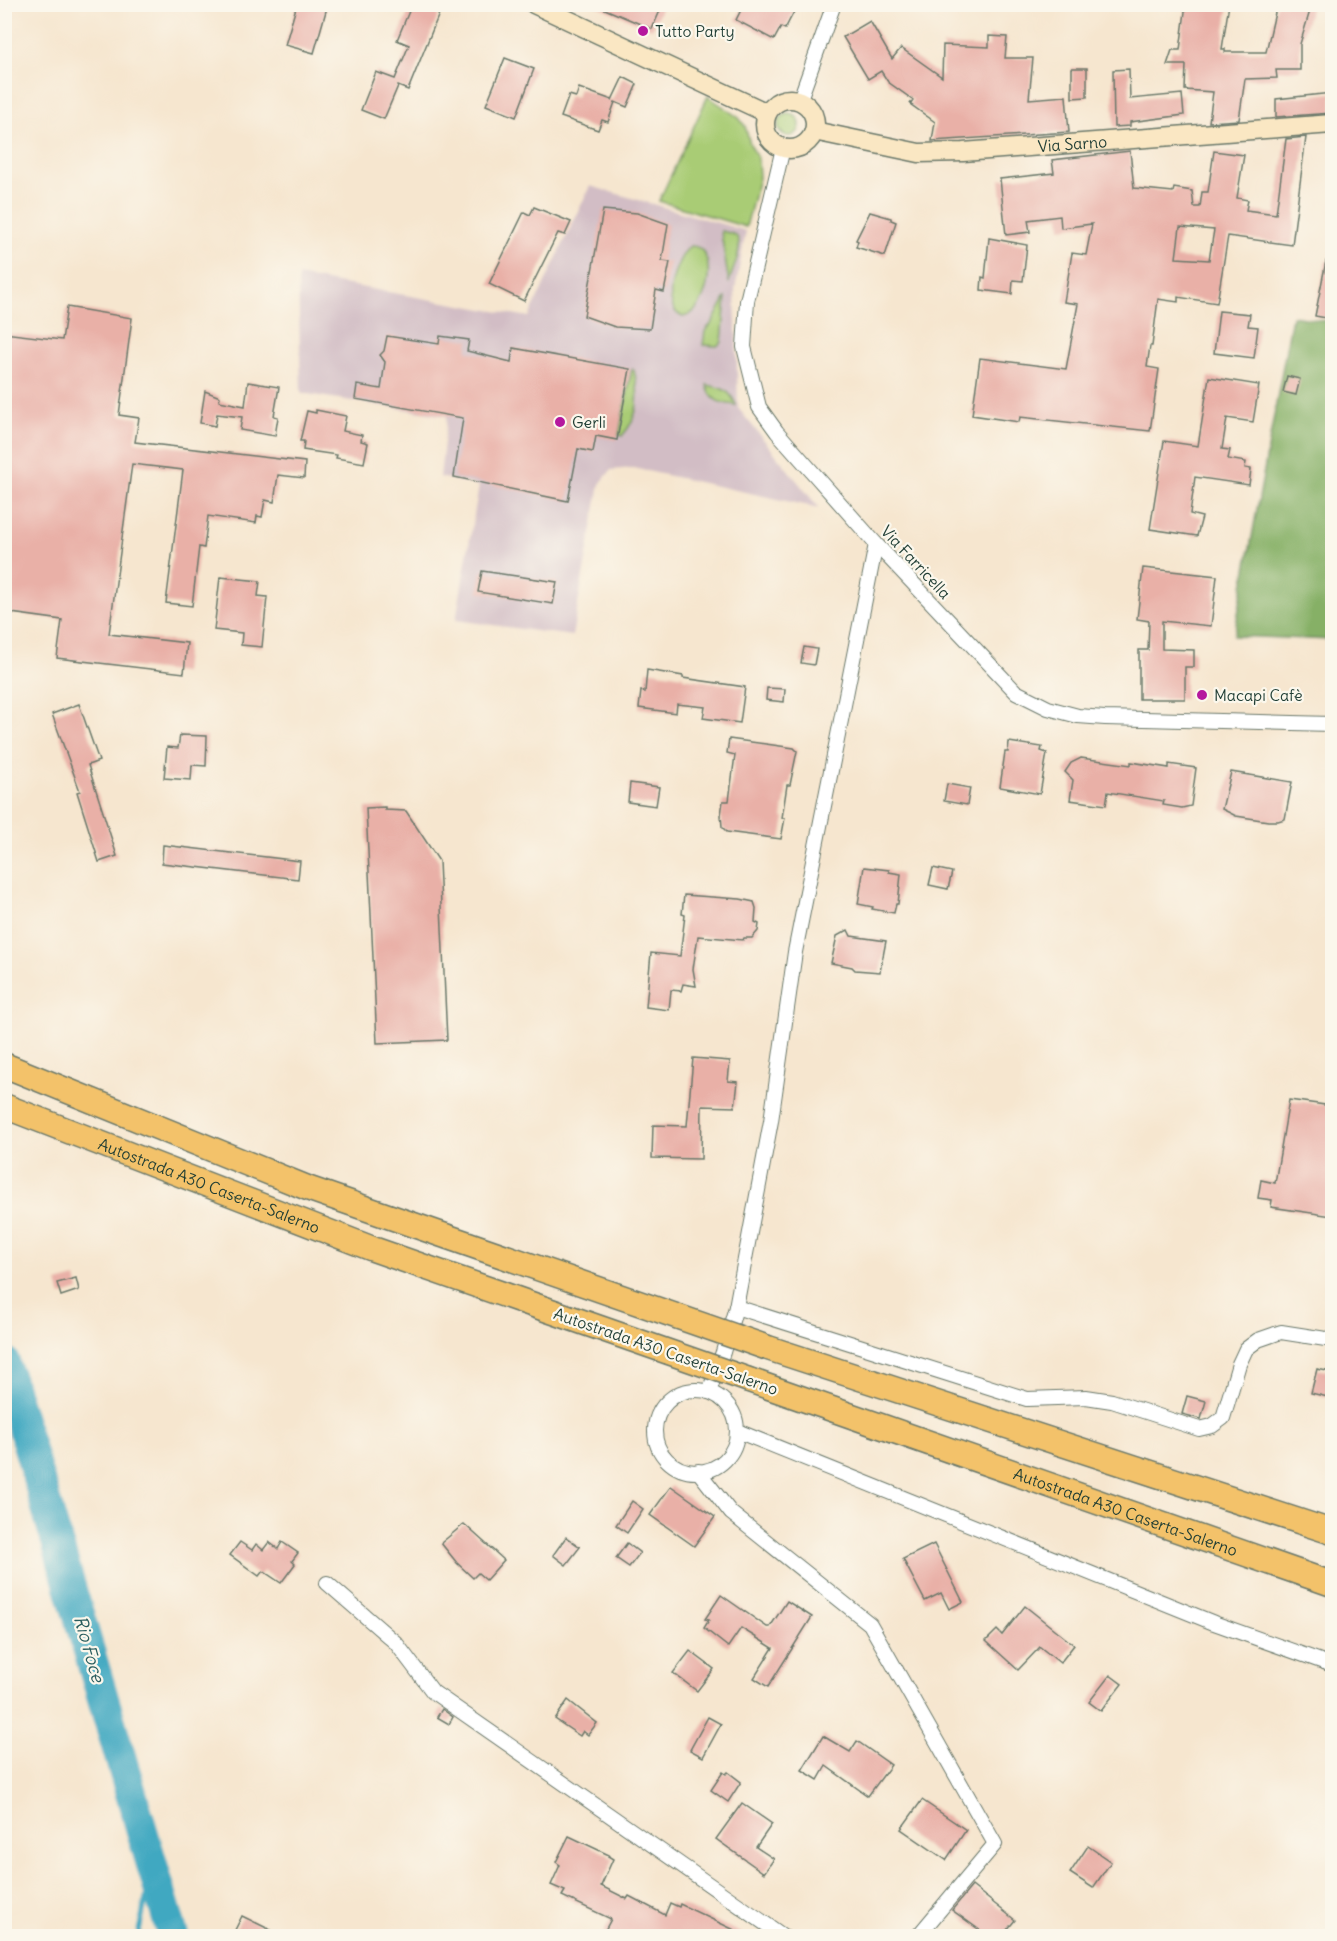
<svg xmlns="http://www.w3.org/2000/svg" width="1337" height="1941" font-family="Delius,sans-serif">
  <rect width="100%" height="100%" fill="#fbf7ec"/>
  <filter id="ink" filterUnits="userSpaceOnUse"><feTurbulence type="fractalNoise" baseFrequency=".0167" numOctaves="2"/><feDisplacementMap in="SourceGraphic" scale="12" xChannelSelector="R" yChannelSelector="G"/><feConvolveMatrix kernelMatrix="1 2 1 2 8 2 1 2 1" color-interpolation-filters="sRGB"/></filter>
  <filter id="wash" filterUnits="userSpaceOnUse"><feTurbulence type="fractalNoise" baseFrequency=".008" numOctaves="4" result="noise"/><feDisplacementMap in="SourceGraphic" scale="24" xChannelSelector="R" yChannelSelector="G"/><feGaussianBlur stdDeviation="1.35" result="paint"/><feColorMatrix in="noise" values="0 0 0 0 0 0 0 0 0 0 0 0 0 0 0 0 0 1.4 0 .05"/><feComposite in="paint" operator="in"/></filter>
  <g filter="url(#wash)">
    <rect width="100%" height="100%" fill="#f6e6cf"/>
    <polygon fill="#d2bdc5" points="590,186 746,231 735,290 738,408 819,508 633,468 611,470 600,484 572,636 456,620 479,486 440,477 447,416 301,393 298,276 529,317"/>
    <g fill="#a9cc75" stroke="#648454" stroke-width="1.5">
      <polygon points="708,96 739,118 745,126 750,144 758,159 759,178 746,227 659,201"/>
      <circle cx="789" cy="125" r="11"/>
      <path d="M721,231c4,1 11,2 14,4 11,7 -3,37 -6,47 -1,-3 -8,-48 -8,-51z"/>
      <path d="M690,246c30,-2 20,67 -7,71 -24,-9 -8,-58 7,-71z"/>
      <polygon points="726,297 722,342 717,346 703,345 705,331 712,323"/>
      <path d="M632,369l2,1c6,25 6,46 -12,66l-3,-1z"/>
      <path d="M707,385c16,3 23,5 29,20 -16,-2 -25,-3 -29,-20z"/>
    </g>
    <polygon fill="#86b066" stroke="#52764d" stroke-width="1.5" points="1292,316 1332,322 1332,640 1234,636"/>
    <g fill="none" stroke-linecap="round" stroke-linejoin="round">
      <polyline stroke="#41a8c1" stroke-width="5" points="138,1936 152,1868"/>
      <polyline stroke="#41a8c1" stroke-width="32" points="4,1362 173,1936"/>
    </g>
    <g id="blocks">
      <g fill="#e9b0a7" fill-rule="evenodd">
        <polygon points="297,4 328,4 314,53 285,45"/>
        <polygon points="412,4 443,4 408,90 398,86 384,119 361,110 376,72 395,79 409,45 397,40"/>
        <polygon points="593,4 663,4 652,29"/>
        <polygon points="744,4 798,4 785,29 781,27 774,40 736,20"/>
        <polygon points="1186,4 1229,4 1222,49 1225,49 1225,52 1266,52 1277,4 1312,4 1300,44 1300,70 1276,70 1277,78 1245,79 1239,120 1209,122 1213,92 1185,90 1186,65 1167,65 1172,50 1180,50"/>
        <polygon points="870,21 892,59 901,48 942,77 943,45 989,47 989,36 1007,37 1005,58 1033,58 1029,99 1066,96 1069,132 932,141 935,122 910,104 913,100 888,82 881,71 868,79 843,37"/>
        <polygon points="505,58 534,69 516,117 486,105"/>
        <polygon points="1072,68 1087,68 1087,97 1072,98"/>
        <polygon points="1129,69 1130,99 1182,94 1184,115 1130,122 1130,126 1114,127 1113,70"/>
        <polygon points="623,77 637,84 627,107 615,102 608,122 602,120 598,130 561,117 569,95 576,97 579,88 612,100"/>
        <polygon points="1332,93 1332,113 1276,117 1276,99"/>
        <path d="M1306,137l-14,108 -64,-9 -11,67 -39,-6v5l-20,-3 -6,47h-2l-3,21 12,2 -9,62 -130,-14 -1,5 -47,-7 8,-57 86,11 12,-65 -14,-2 8,-49 14,2 6,-31 -31,4 -1,-12 -32,4 2,12 -24,3 -6,-56 54,-6 -2,-13 78,-9 4,37 39,4 1,-4 18,3 2,16h6l2,-15h6l6,-41 30,4 -7,43 11,2 -2,10 30,4 10,-75zM1180,227l34,3 -5,30 -33,-2z"/>
        <polygon points="534,207 571,222 565,235 558,233 524,301 489,284 524,212 530,215"/>
        <polygon points="603,210 637,213 668,224 662,261 670,262 664,292 656,290 650,329 615,327 584,316"/>
        <polygon points="870,212 891,218 891,220 896,222 885,256 856,247 858,241 856,240"/>
        <polygon points="989,238 1027,245 1023,281 1013,280 1012,294 981,290 982,277 985,278"/>
        <polygon points="1326,261 1332,262 1332,319 1315,316"/>
        <polygon points="67,307 132,318 119,415 139,418 135,442 305,462 304,478 278,475 274,502 265,500 262,517 257,516 256,523 208,516 204,548 199,547 192,606 166,603 183,470 132,464 109,634 187,643 184,673 57,658 62,620 4,612 4,333 62,340"/>
        <polygon points="1219,311 1250,314 1248,326 1258,327 1254,358 1214,353"/>
        <polygon points="387,336 439,344 440,336 469,340 467,351 511,362 513,348 630,369 617,440 596,436 593,452 578,449 568,501 454,477 463,418 355,399 357,385 381,389 385,362 380,355 384,351"/>
        <polygon points="1287,376 1300,379 1296,395 1283,392"/>
        <polygon points="1209,377 1259,385 1253,422 1227,418 1222,449 1230,450 1228,459 1246,462 1245,468 1251,469 1249,485 1195,477 1190,514 1202,517 1197,536 1150,529 1164,441 1198,446"/>
        <polygon points="248,382 279,387 274,416 278,417 275,436 240,430 242,417 217,414 215,426 200,423 205,391 220,397 219,401 245,406"/>
        <polygon points="316,410 346,416 343,431 362,435 361,441 368,443 364,463 336,458 337,455 303,450 304,441 300,441 307,411 316,413"/>
        <polygon points="1143,568 1217,576 1211,626 1162,621 1162,649 1194,650 1194,667 1185,667 1185,699 1139,699 1139,650 1148,650 1149,621 1137,619"/>
        <polygon points="482,571 557,582 553,604 478,592"/>
        <polygon points="220,577 260,581 258,596 267,597 262,647 241,645 242,633 214,630"/>
        <polygon points="804,647 817,649 814,665 801,663"/>
        <polygon points="647,670 683,676 683,678 745,687 740,723 703,718 705,707 677,704 676,713 639,708 641,691 645,692"/>
        <polygon points="767,688 785,689 784,702 766,700"/>
        <polygon points="79,704 99,761 88,765 117,856 99,862 77,792 80,791 52,714"/>
        <polygon points="180,735 207,736 206,766 192,765 191,780 164,778 167,747 178,748"/>
        <polygon points="729,739 794,748 797,751 790,785 787,785 782,818 785,818 781,839 727,832 722,827 721,815 723,801 729,801 735,755 727,753"/>
        <polygon points="1009,742 1042,747 1041,751 1047,753 1040,794 1000,787 1005,752 1008,752"/>
        <polygon points="1081,758 1131,765 1131,762 1169,768 1169,764 1196,768 1191,806 1182,808 1163,805 1164,801 1108,792 1106,805 1070,800 1073,780 1065,772 1071,763"/>
        <polygon points="1231,772 1292,782 1285,819 1278,821 1268,821 1236,816 1222,809"/>
        <polygon points="630,783 659,787 656,806 628,802"/>
        <polygon points="947,784 970,788 967,805 944,801"/>
        <polygon points="385,807 385,810 406,811 439,861 447,1040 377,1043 366,808"/>
        <polygon points="163,845 300,861 298,879 162,863"/>
        <polygon points="864,867 889,870 889,872 901,874 898,904 896,904 894,913 872,909 873,907 858,904"/>
        <polygon points="933,868 952,872 948,889 929,885"/>
        <polygon points="684,895 740,899 754,902 756,908 755,922 759,924 758,931 752,938 744,938 743,940 698,936 693,969 696,986 683,984 681,991 671,990 669,1010 646,1007 651,953 680,956 685,915 682,914"/>
        <polygon points="848,930 851,936 886,941 880,972 855,970 852,967 831,963 837,936"/>
        <polygon points="693,1058 730,1061 728,1081 738,1082 735,1107 702,1106 701,1159 652,1158 653,1125 687,1126"/>
        <polygon points="1289,1100 1332,1106 1332,1216 1271,1207 1272,1200 1258,1198 1261,1180 1275,1183"/>
        <polygon points="76,1278 79,1290 61,1296 57,1283"/>
        <polygon points="1317,1369 1332,1372 1332,1398 1311,1393"/>
        <polygon points="1187,1396 1206,1401 1201,1419 1182,1414"/>
        <polygon points="671,1486 715,1517 694,1546 650,1515"/>
        <polygon points="632,1501 643,1509 627,1533 616,1525"/>
        <polygon points="464,1524 504,1560 486,1580 478,1573 473,1578 457,1563 441,1543"/>
        <polygon points="566,1537 580,1547 566,1565 553,1555"/>
        <polygon points="240,1542 252,1550 256,1544 263,1550 269,1542 278,1549 282,1542 298,1553 292,1561 295,1564 281,1583 263,1571 259,1576 230,1555"/>
        <polygon points="627,1543 640,1553 629,1567 616,1558"/>
        <polygon points="934,1544 963,1602 949,1609 941,1593 925,1601 903,1559"/>
        <polygon points="721,1595 767,1627 770,1627 787,1601 812,1617 768,1687 754,1678 773,1648 741,1628 728,1647 704,1628 709,1620 705,1619"/>
        <polygon points="1025,1606 1074,1645 1060,1663 1040,1647 1018,1670 986,1641 997,1630 1002,1635"/>
        <polygon points="690,1651 714,1669 697,1691 673,1673"/>
        <polygon points="1110,1675 1122,1684 1101,1711 1089,1702"/>
        <polygon points="568,1700 597,1723 588,1735 583,1731 580,1736 555,1719"/>
        <polygon points="442,1709 453,1717 449,1724 437,1717"/>
        <polygon points="708,1717 721,1724 703,1757 690,1750"/>
        <polygon points="823,1736 850,1752 857,1741 891,1765 868,1796 826,1766 818,1780 802,1770"/>
        <polygon points="723,1772 726,1774 728,1772 741,1782 728,1802 711,1790"/>
        <polygon points="922,1800 966,1830 946,1860 901,1829"/>
        <polygon points="742,1803 772,1824 756,1847 774,1859 764,1873 716,1839"/>
        <polygon points="569,1836 609,1855 608,1856 613,1859 601,1886 627,1899 629,1896 665,1915 670,1903 679,1907 680,1904 747,1936 602,1936 611,1919 562,1896 565,1891 551,1885 560,1865 556,1862"/>
        <polygon points="1088,1846 1111,1862 1093,1888 1070,1873"/>
        <polygon points="972,1886 1015,1920 1002,1936 988,1936 952,1910"/>
        <polygon points="242,1916 283,1936 232,1936"/>
      </g>
    </g>
  </g>
  <g filter="url(#ink)">
    <use href="#blocks" fill-opacity="0" stroke="#6a786a" stroke-width="1.5"/>
    <g fill="none" stroke-linecap="round" stroke-linejoin="round">
      <g stroke="#6a786a" stroke-width="16">
        <g id="minor">
          <polyline points="799,102 834,4"/>
          <polyline points="783,148 747,301 744,347 759,407 777,432 876,544 1016,692 1048,708 1078,716 1105,718 1332,724"/>
          <polyline points="736,1307 1027,1399 1086,1397 1112,1401 1199,1429 1212,1426 1223,1418 1239,1364 1246,1349 1258,1340 1281,1332 1332,1340"/>
          <circle cx="696" cy="1431" r="41"/>
          <polyline points="709,1392 723,1352 736,1307 771,1121 795,952 876,544"/>
          <polyline points="737,1431 1214,1623 1332,1665"/>
          <polyline points="698,1471 731,1513 870,1624 995,1844 918,1936"/>
          <polyline points="327,1583 396,1643 433,1692 783,1936"/>
        </g>
      </g>
      <g stroke="#6a786a" stroke-width="21">
        <g id="secondary">
          <polyline points="534,4 767,113"/>
          <circle cx="790" cy="124" r="25"/>
          <path id="s1" d="M814,131l105,22 44,-1 369,-28"/>
        </g>
      </g>
      <g stroke="#6a786a" stroke-width="27">
        <g id="motorway">
          <polyline points="768,1348 1332,1532"/>
          <path id="s2" d="M749,1380l583,204"/>
        </g>
      </g>
      <use href="#minor" stroke="#fff" stroke-width="14"/>
      <use href="#secondary" stroke="#fae7c3" stroke-width="18"/>
      <use href="#motorway" stroke="#f3c26a" stroke-width="24"/>
      <g stroke="#6a786a" stroke-width="27" stroke-linecap="butt">
        <g id="motorway-bridge">
          <polyline points="4,1065 310,1189 768,1348"/>
          <path id="s3" d="M4,1106l369,143 376,131"/>
        </g>
      </g>
      <use href="#motorway-bridge" stroke="#f3c26a" stroke-width="24"/>
    </g>
  </g>
  <g fill="#b5179e" stroke="#fbf7ec" stroke-width="2">
    <circle cx="643" cy="31" r="6"/>
    <circle cx="560" cy="422" r="6"/>
    <circle cx="1202" cy="695" r="6"/>
  </g>
  <g text-anchor="middle" stroke-width="4.5" stroke-linejoin="round" paint-order="stroke">
    <g font-size="16" fill="#1f3d34" stroke="#fbf7ec" text-anchor="start">
      <text x="655" y="37">Tutto Party</text>
      <text x="572" y="428">Gerli</text>
      <text x="1214" y="701">Macapi Cafè</text>
    </g>
    <g font-size="16" fill="#1f3d34" stroke="#fbf7ec">
      <text dy="6" stroke="none"><textPath href="#s1" startOffset="261">Via Sarno</textPath></text>
      <text transform="translate(916 562) rotate(47)" y="6">Via Farricella</text>
      <text dy="6" stroke="none"><textPath href="#s3" startOffset="220">Autostrada A30 Caserta-Salerno</textPath></text>
      <text transform="translate(666 1351) rotate(19)" y="6">Autostrada A30 Caserta-Salerno</text>
      <text dy="6" stroke="none"><textPath href="#s2" startOffset="399">Autostrada A30 Caserta-Salerno</textPath></text>
    </g>
    <g font-size="18" font-style="italic" fill="#295d5e" stroke="#fbf7ec">
      <text transform="translate(89 1649) rotate(74)" y="6">Rio Foce</text>
    </g>
  </g>
  <rect width="1337" height="1941" fill="none" stroke="#fbf7ec" stroke-width="24"/>
</svg>
